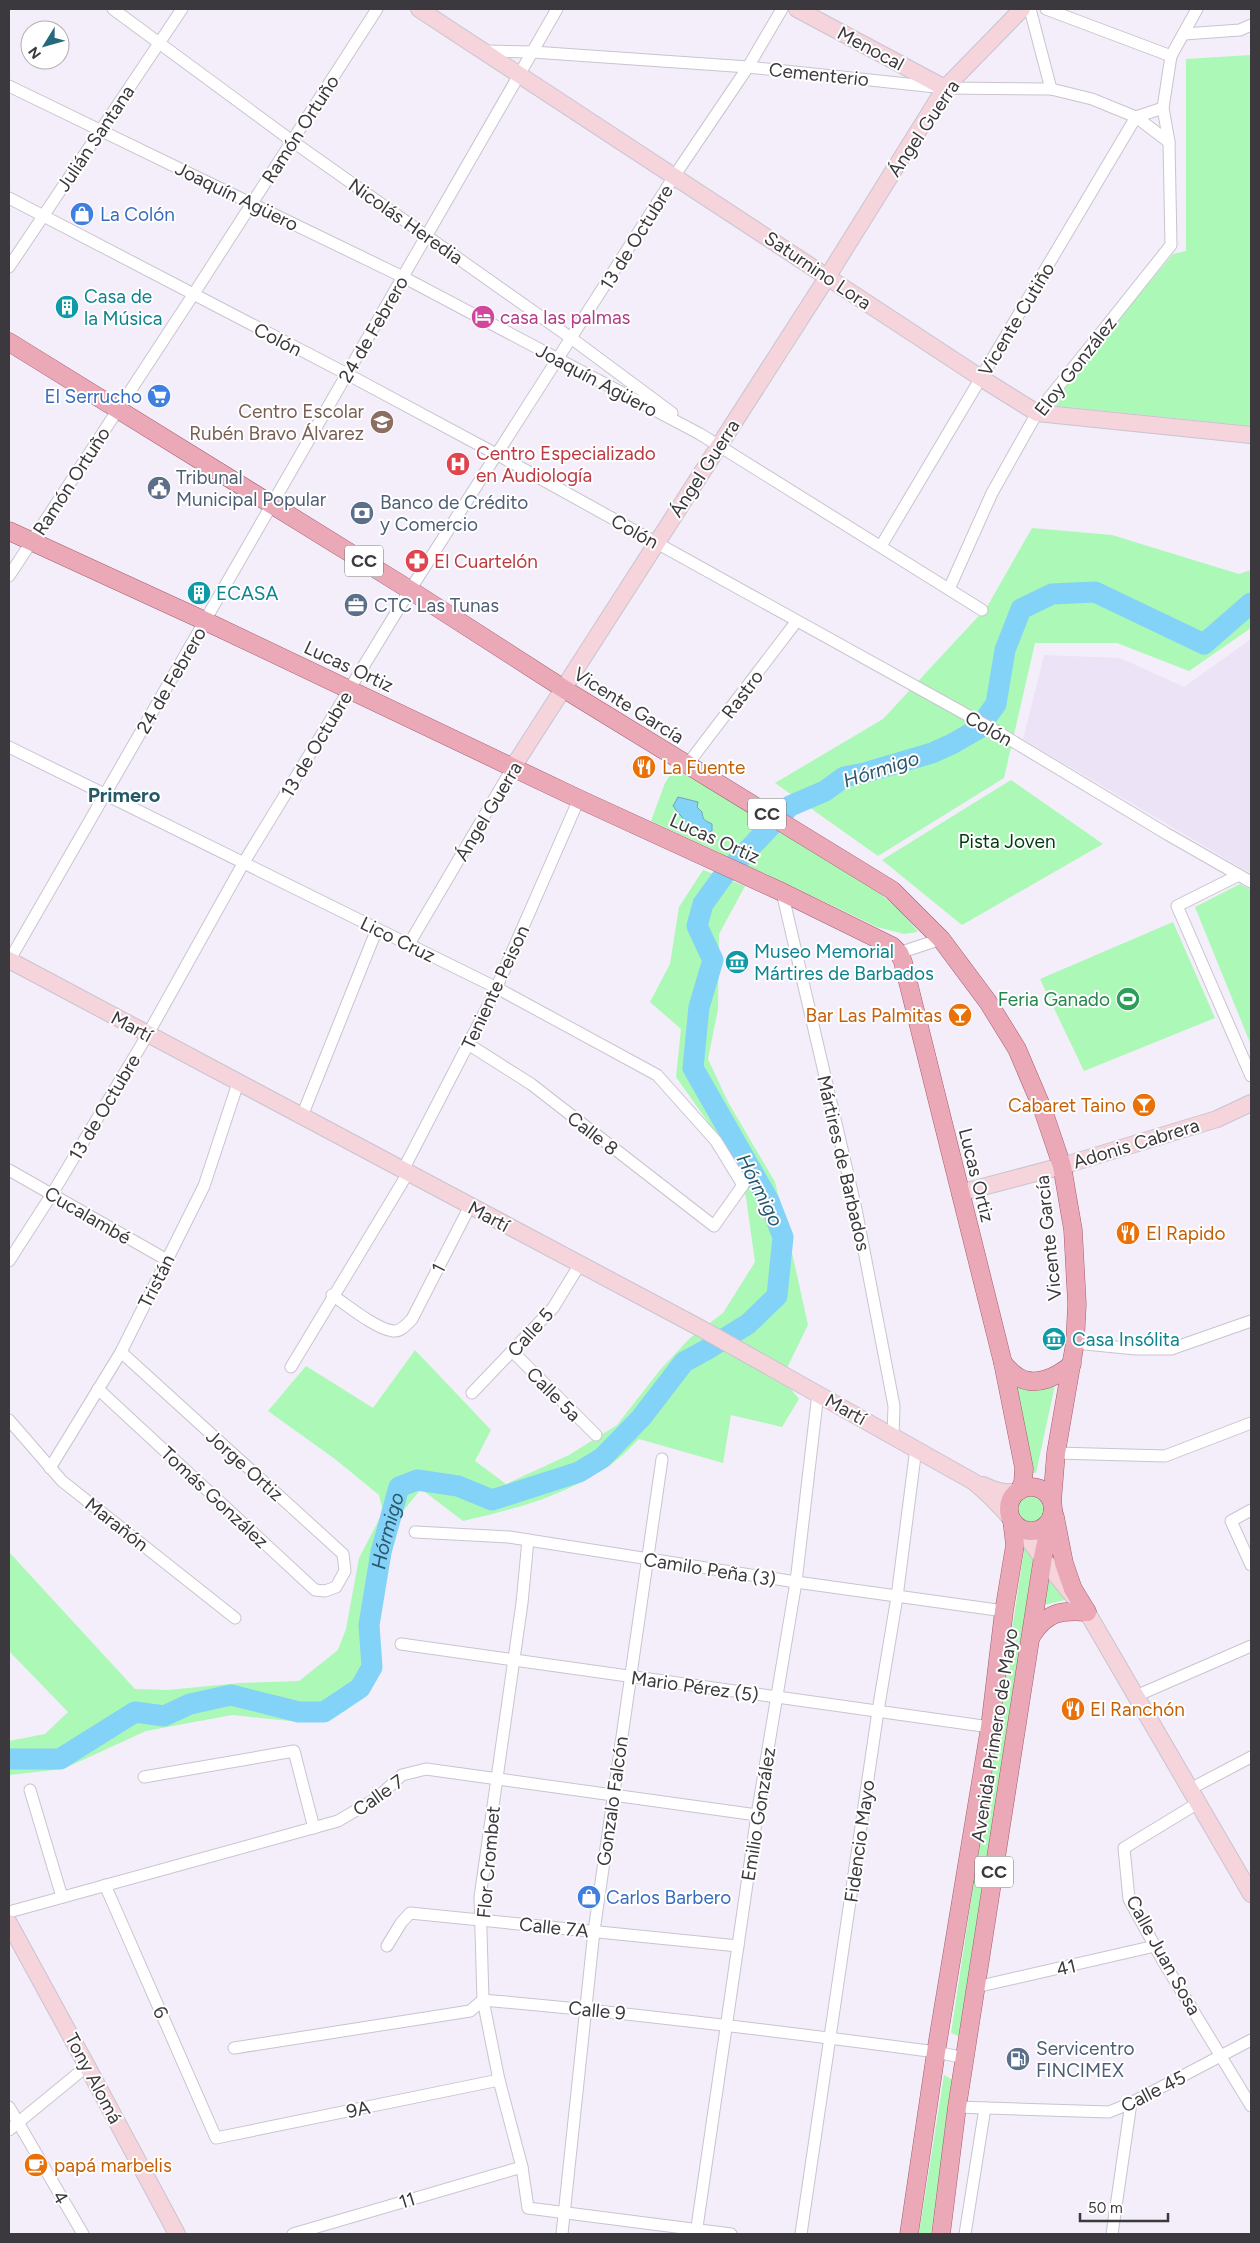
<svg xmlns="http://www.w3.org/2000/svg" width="1260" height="2243" font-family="Figtree,sans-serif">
  <rect width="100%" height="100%" fill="#f3eefa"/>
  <polygon fill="#ece3f6" points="1251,639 1250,873 1023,739 1044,655 1120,658 1184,687"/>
  <g fill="#acf8b6">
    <polygon points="1251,55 1251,426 1057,406 1054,398 1173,254 1186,251 1186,59"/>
    <polygon points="1032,528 1112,535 1239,574 1251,570 1251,628 1189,671 1117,643 1035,643 1004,778 878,856 775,783 883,719 987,607"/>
    <path d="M674,769c44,23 87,49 130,75 41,25 85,49 114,88l-14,2 -27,-7 -96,-46 -130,-60 14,-38z"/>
    <polygon points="1011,780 1103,844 962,925 882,860"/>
    <path d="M703,870l42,16 -26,48 -1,75 -10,50 20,43 47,80 18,75 15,68 -26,53 17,21 -17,28 -51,-12 -8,48 -84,-24c-10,10 -21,21 -32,28 -48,31 -89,41 -144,54l-42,-32 -22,27 -20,98 -3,53 -3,18 -28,26 -46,11 -67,-7 -86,16 -83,38 -54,6v-34l36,-7 23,-22 -59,-61v-99l126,137 33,1 71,-7 60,-2 39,-31 8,-21 13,-71 24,-46 -4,-17 -44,-36 -67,-48 38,-45 67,42 42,-58 76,80 -16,31 31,23 63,-29 48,-30 43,-55 30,-32 33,-25 32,-51 -9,-65 -38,-75 -32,-45 5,-48 -31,-27 20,-38 9,-57z"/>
    <polygon points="1240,884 1251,890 1251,1045 1195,907"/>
    <polygon points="1173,922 1215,1018 1084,1071 1040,979"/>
    <polygon points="1055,1385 1036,1473 1032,1473 1015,1388"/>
    <path d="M1034,1491l13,6 -2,27c-20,12 -39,-10 -25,-29z"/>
    <polygon points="1025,1544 1034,1554 961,2037 951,2033"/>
    <polygon points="1047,1572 1069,1599 1044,1605"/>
    <polygon points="944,2075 953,2080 931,2234 919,2234"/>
  </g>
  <path fill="#83d2f7" stroke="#6da4bf" d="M678,797l20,5 -1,5 5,5c1,8 2,8 10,12v7l-4,2 -10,-5 -1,-3 -6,3c-6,-7 -12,-14 -18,-22z"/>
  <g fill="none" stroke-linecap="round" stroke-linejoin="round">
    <path stroke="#83d2f7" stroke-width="21" id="s1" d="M9,1759h51l75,-47 29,4 26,-12 41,-9 68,17h25l36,-24 12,-21 -3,-42 12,-73 18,-65 18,-7 41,6 34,14 87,-28 23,-14 39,-40 43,-56 22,-12 42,-26 29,-28 6,-59 -14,-36 -76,-133 6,-61 14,-47 -16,-34 6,-22 21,-29 66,-69 35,-15 19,-14 20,-4 68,-20 20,-9 26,-15 18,-25 9,-54 16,-41 31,-15 43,-2 109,52 47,-41"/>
    <g stroke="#c9c4cf" stroke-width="13">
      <g id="street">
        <polyline points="113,9 292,141 571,338 672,413"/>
        <polyline points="1030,9 1051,89"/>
        <polyline points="1046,9 1171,56"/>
        <polyline points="1184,34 1240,30 1251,25"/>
        <polyline points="485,51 533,52 748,67 945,88 1051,89 1092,99 1136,117 1169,142"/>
        <polyline points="9,86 403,277 700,434 982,610"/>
        <polyline points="9,198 347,374 498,455 996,731 1167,834 1251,882"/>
        <polyline points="9,267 182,9"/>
        <polyline points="881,546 1136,117 1163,108"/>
        <polyline points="9,576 193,295 377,9"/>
        <polyline points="949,589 992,493 1037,413 1171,245 1169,142 1163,108 1171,56 1197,9"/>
        <polyline points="9,747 497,988 657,1075 716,1141 743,1185 714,1226 531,1084 468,1044"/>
        <polyline points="687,765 796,622"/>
        <polyline points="1239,875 1177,906 1251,1076"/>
        <polyline points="782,892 856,1209 894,1406 893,1436"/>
        <polyline points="409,944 513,767"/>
        <polyline points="899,953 941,939"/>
        <polyline points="9,961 557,9"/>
        <polyline points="302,1116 377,929"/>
        <polyline points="9,1170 167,1260"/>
        <polyline points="403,1170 491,1000 579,799"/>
        <polyline points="9,1261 52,1194 148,1034 244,862 410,590 675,175 748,67 782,9"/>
        <path d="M332,1295c15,10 44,34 61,36 8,1 14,-7 19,-12l58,-113"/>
        <polyline points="1075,1343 1136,1349 1171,1349 1251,1321"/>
        <polyline points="513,1352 596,1435"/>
        <polyline points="291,1367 408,1173"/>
        <polyline points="98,1389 315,1590 325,1591 336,1587 345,1571 343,1554 121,1352"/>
        <polyline points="472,1393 553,1308 580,1264"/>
        <polyline points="9,1420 62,1481 235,1618"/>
        <polyline points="1056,1453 1165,1456 1251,1423"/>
        <polyline points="50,1468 121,1352 204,1186 238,1083"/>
        <polyline points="1251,1510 1231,1521 1251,1565"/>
        <polyline points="415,1532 509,1537 796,1582 1004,1611"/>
        <polyline points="528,1540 522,1603 480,1897 483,2000 499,2080 522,2167 528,2208 731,2234"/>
        <polyline points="401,1644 990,1727"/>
        <polyline points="1136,1696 1251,1646"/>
        <polyline points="144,1777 294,1751 314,1828"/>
        <polyline points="1190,1789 1251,1757"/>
        <polyline points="30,1790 62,1897"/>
        <polyline points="1198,1803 1124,1848 1129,1899 1163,1961 1251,2106"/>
        <polyline points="105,1885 216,2138 499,2080"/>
        <polyline points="9,1912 338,1821 377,1798 402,1775 426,1769 757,1815"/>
        <polyline points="387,1946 401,1923 410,1913 738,1946"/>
        <polyline points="976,1987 1155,1946"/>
        <path d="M234,2048l236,-37 13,-11c152,13 303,32 453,52l29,6"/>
        <polyline points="9,2107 83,2234"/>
        <polyline points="957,2107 1109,2112 1131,2103 1251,2040"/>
        <polyline points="9,2130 87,2066"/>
        <polyline points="293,2234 522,2167"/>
        <polyline points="562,2234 594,1931 662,1459"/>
        <polyline points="696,2234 757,1815 796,1582 818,1393"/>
        <polyline points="801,2234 878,1711 897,1597 916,1448"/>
        <polyline points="965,2234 985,2108"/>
        <polyline points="1112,2234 1131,2103"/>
      </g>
    </g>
    <g stroke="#c9c4cf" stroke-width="18">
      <g id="secondary">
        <polyline points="419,9 981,378 1037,413 1251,435"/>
        <polyline points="797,9 945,88"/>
        <polyline points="513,767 828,276 945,88 1022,9"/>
        <path d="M9,960l693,369 272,153c45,37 74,88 113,130l164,282"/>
        <polyline points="960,1193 1062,1166 1217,1119 1251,1103"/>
        <path d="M983,1485c13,6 22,9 36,6"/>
        <polyline points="9,1923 87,2066 177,2234"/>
      </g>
    </g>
    <g stroke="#a55d6e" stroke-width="19">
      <g id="primary">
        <polyline points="9,342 410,590 564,689 892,890 941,939 988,1002 1017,1049 1043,1110 1062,1166 1073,1230 1077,1304 1075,1343 1056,1453 1052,1502"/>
        <polyline points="9,531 205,621 579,799 782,892 892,946 899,953 903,962 1003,1363 1024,1468 1023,1483 1019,1491"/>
        <path d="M1003,1363c4,5 9,10 15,14 18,11 40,-1 54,-13"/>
        <circle cx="1031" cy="1509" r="22"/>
        <polyline points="1055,1517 1064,1563 1073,1589 1087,1612"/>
        <path d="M1032,1635c15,-23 29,-25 55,-23"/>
        <polyline points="909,2234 936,2052 990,1727 1004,1611 1015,1545 1012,1520"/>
        <polyline points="941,2234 957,2107 1043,1557 1053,1510"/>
      </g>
    </g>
    <use href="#street" stroke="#fff" stroke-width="11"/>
    <use href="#secondary" stroke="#f5d4dc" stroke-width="16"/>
    <use href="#primary" stroke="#eba9b8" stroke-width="18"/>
  </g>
  <defs>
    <g id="shop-disc" transform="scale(1.25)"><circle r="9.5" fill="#3f7fe0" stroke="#fff"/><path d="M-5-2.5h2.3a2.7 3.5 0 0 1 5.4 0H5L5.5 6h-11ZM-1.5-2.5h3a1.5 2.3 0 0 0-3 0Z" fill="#fff"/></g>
    <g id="building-disc" transform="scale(1.25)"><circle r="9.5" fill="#0f9aa8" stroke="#fff"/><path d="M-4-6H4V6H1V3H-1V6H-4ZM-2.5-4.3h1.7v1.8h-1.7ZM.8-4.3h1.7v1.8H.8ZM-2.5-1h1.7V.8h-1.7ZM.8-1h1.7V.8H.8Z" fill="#fff"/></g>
    <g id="hotel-disc" transform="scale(1.25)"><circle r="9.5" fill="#d1479c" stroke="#fff"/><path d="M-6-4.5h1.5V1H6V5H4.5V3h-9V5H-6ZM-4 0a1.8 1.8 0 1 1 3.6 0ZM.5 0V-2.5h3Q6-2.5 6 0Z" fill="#fff"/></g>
    <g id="supermarket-disc" transform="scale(1.25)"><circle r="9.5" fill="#3f7fe0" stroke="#fff"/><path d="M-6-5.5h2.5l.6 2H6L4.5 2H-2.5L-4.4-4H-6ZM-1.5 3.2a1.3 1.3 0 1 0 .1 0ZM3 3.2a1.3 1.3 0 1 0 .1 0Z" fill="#fff"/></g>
    <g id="school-disc" transform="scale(1.25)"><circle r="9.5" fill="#8d6e63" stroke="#fff"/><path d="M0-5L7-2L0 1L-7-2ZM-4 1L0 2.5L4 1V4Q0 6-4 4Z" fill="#fff"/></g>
    <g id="hospital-disc" transform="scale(1.25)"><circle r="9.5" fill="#e0444e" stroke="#fff"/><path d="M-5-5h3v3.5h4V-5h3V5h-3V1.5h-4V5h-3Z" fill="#fff"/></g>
    <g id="civic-disc" transform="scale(1.25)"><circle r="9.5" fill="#5c6f8a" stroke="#fff"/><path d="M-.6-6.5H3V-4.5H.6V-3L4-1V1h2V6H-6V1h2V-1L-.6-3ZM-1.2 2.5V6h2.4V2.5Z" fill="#fff"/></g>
    <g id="bank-disc" transform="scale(1.25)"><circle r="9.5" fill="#5c6f8a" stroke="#fff"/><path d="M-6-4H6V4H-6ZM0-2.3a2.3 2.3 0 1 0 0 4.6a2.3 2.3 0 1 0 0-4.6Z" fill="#fff"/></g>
    <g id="pharmacy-disc" transform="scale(1.25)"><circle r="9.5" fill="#e0444e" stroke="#fff"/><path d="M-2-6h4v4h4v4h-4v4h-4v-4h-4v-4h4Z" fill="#fff"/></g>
    <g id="office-disc" transform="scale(1.25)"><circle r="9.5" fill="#5c6f8a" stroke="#fff"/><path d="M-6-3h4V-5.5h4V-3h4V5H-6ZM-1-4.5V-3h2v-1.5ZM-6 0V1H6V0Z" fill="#fff"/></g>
    <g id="restaurant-disc" transform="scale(1.25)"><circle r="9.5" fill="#e8710a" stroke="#fff"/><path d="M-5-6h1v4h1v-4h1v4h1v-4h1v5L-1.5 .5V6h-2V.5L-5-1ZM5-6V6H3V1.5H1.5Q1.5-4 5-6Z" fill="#fff"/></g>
    <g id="museum-disc" transform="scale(1.25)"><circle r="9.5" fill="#0f9aa8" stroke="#fff"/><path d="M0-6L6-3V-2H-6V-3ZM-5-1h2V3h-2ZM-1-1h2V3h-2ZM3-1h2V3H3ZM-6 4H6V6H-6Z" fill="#fff"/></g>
    <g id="stadium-disc" transform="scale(1.25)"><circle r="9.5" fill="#2e9e5b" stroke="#fff"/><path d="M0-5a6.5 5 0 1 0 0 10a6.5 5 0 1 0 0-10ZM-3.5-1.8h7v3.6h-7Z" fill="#fff"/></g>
    <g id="bar-disc" transform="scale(1.25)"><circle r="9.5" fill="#e8710a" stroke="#fff"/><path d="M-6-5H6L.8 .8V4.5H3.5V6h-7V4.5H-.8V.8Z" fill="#fff"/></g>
    <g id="fuel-disc" transform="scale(1.25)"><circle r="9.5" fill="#5c6f8a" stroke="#fff"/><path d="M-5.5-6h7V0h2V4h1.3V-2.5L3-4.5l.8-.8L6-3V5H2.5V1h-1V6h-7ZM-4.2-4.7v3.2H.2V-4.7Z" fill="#fff"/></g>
    <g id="cafe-disc" transform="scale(1.25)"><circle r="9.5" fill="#e8710a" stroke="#fff"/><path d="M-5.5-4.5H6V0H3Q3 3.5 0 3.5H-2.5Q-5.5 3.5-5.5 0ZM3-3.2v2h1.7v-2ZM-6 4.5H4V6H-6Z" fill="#fff"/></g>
  </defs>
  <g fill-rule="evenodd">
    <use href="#shop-disc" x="82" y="214"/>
    <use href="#building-disc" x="67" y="307"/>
    <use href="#hotel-disc" x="483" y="317"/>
    <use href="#supermarket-disc" x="159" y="396"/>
    <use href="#school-disc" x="382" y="422"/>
    <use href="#hospital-disc" x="458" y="464"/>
    <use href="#civic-disc" x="159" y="488"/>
    <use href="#bank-disc" x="362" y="513"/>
    <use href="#pharmacy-disc" x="417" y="561"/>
    <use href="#building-disc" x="199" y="593"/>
    <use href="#office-disc" x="356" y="605"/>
    <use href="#restaurant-disc" x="644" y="767"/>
    <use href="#museum-disc" x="737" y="962"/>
    <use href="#stadium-disc" x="1128" y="999"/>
    <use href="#bar-disc" x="960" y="1015"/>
    <use href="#bar-disc" x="1144" y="1105"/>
    <use href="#restaurant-disc" x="1128" y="1233"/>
    <use href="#museum-disc" x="1054" y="1339"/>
    <use href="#restaurant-disc" x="1073" y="1709"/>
    <use href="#shop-disc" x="589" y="1897"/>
    <use href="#fuel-disc" x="1018" y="2059"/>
    <use href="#cafe-disc" x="36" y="2165"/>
  </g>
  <g text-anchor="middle" stroke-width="4" stroke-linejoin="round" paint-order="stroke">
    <g fill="#fff" stroke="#767477" stroke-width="1">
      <rect x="345" y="545.5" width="38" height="31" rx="4"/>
      <rect x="748" y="798.5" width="38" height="31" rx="4"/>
      <rect x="975" y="1856.5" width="38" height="31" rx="4"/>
    </g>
    <g font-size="18" font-weight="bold" fill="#3b393d">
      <text x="364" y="567">CC</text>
      <text x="767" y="820">CC</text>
      <text x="994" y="1878">CC</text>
    </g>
    <g font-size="19" fill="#3b393d" stroke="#fff">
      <text transform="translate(871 48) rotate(28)" y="7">Menocal</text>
      <text transform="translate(819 74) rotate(6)" y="7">Cementerio</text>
      <text transform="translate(923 128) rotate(-56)" y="7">Ángel Guerra</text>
      <text transform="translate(300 129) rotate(-57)" y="7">Ramón Ortuño</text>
      <text transform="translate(95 138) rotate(-56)" y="7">Julián Santana</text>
      <text transform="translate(237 196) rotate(26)" y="7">Joaquín Agüero</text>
      <text transform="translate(406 221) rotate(35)" y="7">Nicolás Heredia</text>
      <text transform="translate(636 237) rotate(-58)" y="7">13 de Octubre</text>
      <text transform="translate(818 270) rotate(34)" y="7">Saturnino Lora</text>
      <text transform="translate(1016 319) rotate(-59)" y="7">Vicente Cutiño</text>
      <text transform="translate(373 329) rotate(-60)" y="7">24 de Febrero</text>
      <text transform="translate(278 339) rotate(27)" y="7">Colón</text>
      <text transform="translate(1075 366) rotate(-52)" y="7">Eloy González</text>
      <text transform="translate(597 380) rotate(28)" y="7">Joaquín Agüero</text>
      <text transform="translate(704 468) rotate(-57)" y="7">Ángel Guerra</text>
      <text transform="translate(71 481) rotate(-57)" y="7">Ramón Ortuño</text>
      <text transform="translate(635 531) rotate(29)" y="7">Colón</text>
      <text transform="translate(349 666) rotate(25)" y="7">Lucas Ortiz</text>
      <text transform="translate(171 680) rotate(-60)" y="7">24 de Febrero</text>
      <text transform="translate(742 694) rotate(-53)" y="7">Rastro</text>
      <text transform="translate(629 705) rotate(32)" y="7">Vicente García</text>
      <text transform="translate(989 728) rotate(30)" y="7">Colón</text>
      <text transform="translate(316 744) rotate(-59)" y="7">13 de Octubre</text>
      <text transform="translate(488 811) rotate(-59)" y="7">Ángel Guerra</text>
      <text transform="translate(715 838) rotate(24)" y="7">Lucas Ortiz</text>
      <text transform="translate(398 939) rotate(26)" y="7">Lico Cruz</text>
      <text transform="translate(495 987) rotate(-65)" y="7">Teniente Peison</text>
      <text transform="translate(132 1026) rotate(28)" y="7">Martí</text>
      <text transform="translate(104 1107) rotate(-59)" y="7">13 de Octubre</text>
      <text transform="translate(593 1133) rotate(38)" y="7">Calle 8</text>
      <text transform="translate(1136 1143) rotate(-17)" y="7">Adonis Cabrera</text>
      <text transform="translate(844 1163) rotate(77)" y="7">Mártires de Barbados</text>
      <text transform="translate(977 1175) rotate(76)" y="7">Lucas Ortiz</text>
      <text transform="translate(88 1215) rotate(30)" y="7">Cucalambé</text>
      <text transform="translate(489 1216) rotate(28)" y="7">Martí</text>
      <text transform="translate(1048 1238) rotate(-96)" y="7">Vicente García</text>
      <text transform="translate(438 1268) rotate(-63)" y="7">1</text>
      <text transform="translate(156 1281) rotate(-63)" y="7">Tristán</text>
      <text transform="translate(530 1332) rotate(-48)" y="7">Calle 5</text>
      <text transform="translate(554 1394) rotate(45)" y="7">Calle 5a</text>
      <text transform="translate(846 1409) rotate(29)" y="7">Martí</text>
      <text transform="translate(245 1465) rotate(42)" y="7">Jorge Ortiz</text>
      <text transform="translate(215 1497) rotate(43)" y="7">Tomás González</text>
      <text transform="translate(117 1524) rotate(38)" y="7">Marañón</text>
      <text transform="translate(710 1569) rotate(9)" y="7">Camilo Peña (3)</text>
      <text transform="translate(695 1686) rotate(8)" y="7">Mario Pérez (5)</text>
      <text transform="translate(994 1735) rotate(-81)" y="7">Avenida Primero de Mayo</text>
      <text transform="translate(378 1795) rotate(-35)" y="7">Calle 7</text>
      <text transform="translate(612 1801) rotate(-82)" y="7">Gonzalo Falcón</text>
      <text transform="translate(758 1814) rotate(-81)" y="7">Emilio González</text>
      <text transform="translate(859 1841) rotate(-82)" y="7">Fidencio Mayo</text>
      <text transform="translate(488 1862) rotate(-85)" y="7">Flor Crombet</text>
      <text transform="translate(554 1927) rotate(6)" y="7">Calle 7A</text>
      <text transform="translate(1164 1955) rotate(61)" y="7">Calle Juan Sosa</text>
      <text transform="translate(1066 1967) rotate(-13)" y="7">41</text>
      <text transform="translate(597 2010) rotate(6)" y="7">Calle 9</text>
      <text transform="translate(161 2012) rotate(66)" y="7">6</text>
      <text transform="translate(94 2078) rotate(62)" y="7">Tony Alomá</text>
      <text transform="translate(1153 2091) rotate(-27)" y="7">Calle 45</text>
      <text transform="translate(358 2109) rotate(-12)" y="7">9A</text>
      <text transform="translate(61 2197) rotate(60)" y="7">4</text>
      <text transform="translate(407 2200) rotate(-17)" y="7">11</text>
    </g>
    <g font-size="19" fill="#366cbe" stroke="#fff" text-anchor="start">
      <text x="100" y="221">La Colón</text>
      <text x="142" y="403" text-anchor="end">El Serrucho</text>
      <text x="606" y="1904">Carlos Barbero</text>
    </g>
    <g font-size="19" fill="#0d838f" stroke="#fff" text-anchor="start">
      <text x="84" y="303">Casa de<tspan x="84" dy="22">la Música</tspan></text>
      <text x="216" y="600">ECASA</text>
      <text x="754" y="958">Museo Memorial<tspan x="754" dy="22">Mártires de Barbados</tspan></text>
      <text x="1072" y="1346">Casa Insólita</text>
    </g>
    <g font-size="19" fill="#b23c85" stroke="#fff" text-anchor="start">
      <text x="500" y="324">casa las palmas</text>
    </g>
    <g font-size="19" fill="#785e54" stroke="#fff" text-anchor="end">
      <text x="364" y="418">Centro Escolar<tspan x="364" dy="22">Rubén Bravo Álvarez</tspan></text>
    </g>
    <g font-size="19" fill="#be3a42" stroke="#fff" text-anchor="start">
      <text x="476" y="460">Centro Especializado<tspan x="476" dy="22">en Audiología</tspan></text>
      <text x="434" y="568">El Cuartelón</text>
    </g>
    <g font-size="19" fill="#4e5e75" stroke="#fff" text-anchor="start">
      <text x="176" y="484">Tribunal<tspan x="176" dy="22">Municipal Popular</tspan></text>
      <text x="380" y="509">Banco de Crédito<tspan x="380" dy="22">y Comercio</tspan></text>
      <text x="374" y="612">CTC Las Tunas</text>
      <text x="1036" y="2055">Servicentro<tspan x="1036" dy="22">FINCIMEX</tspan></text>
    </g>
    <g font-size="19" fill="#c56008" stroke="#fff" text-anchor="start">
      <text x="662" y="774">La Fuente</text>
      <text x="942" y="1022" text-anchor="end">Bar Las Palmitas</text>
      <text x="1126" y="1112" text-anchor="end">Cabaret Taino</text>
      <text x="1146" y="1240">El Rapido</text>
      <text x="1090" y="1716">El Ranchón</text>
      <text x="54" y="2172">papá marbelis</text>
    </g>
    <g font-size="19" fill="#003810" stroke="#fff">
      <text x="1007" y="848">Pista Joven</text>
    </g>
    <g font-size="19" fill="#27864d" stroke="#fff" text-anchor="end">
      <text x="1110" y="1006">Feria Ganado</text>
    </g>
    <g font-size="20" font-style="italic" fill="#2c576b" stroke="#fff">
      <text transform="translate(881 769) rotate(-18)" y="7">Hórmigo</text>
      <text transform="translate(760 1190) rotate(63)" y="7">Hórmigo</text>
      <text dy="7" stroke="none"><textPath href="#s1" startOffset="540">Hórmigo</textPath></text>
    </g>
    <g font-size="20" font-weight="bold" fill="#245967" stroke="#fff">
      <text x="124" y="802">Primero</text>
    </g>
  </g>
  <rect width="1260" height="2243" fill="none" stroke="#3b393d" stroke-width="20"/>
  <g transform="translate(45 45) rotate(233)"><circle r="24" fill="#ffffff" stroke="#b1b0b1"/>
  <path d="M0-4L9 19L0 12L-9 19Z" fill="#27697c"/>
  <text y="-8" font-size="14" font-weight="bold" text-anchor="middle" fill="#3b393d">N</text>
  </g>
  <path d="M1080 2213v8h88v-8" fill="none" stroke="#3b393d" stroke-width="2.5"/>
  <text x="1088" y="2213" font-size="15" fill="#3b393d" stroke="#ffffff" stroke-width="4" paint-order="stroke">50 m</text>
</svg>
